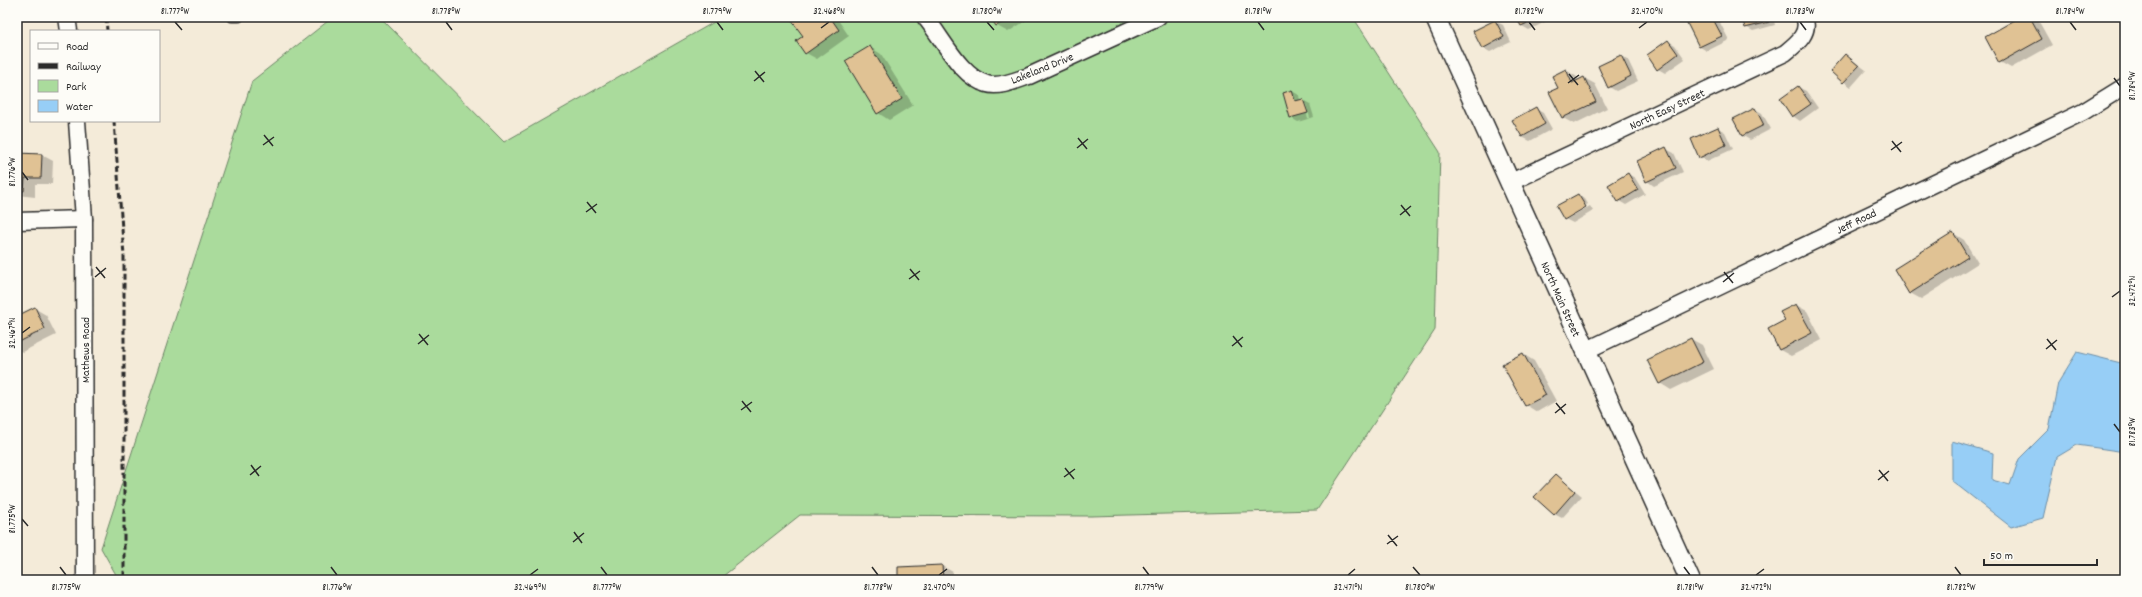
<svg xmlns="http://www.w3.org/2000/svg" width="2142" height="597" font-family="Dekko,sans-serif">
  <rect width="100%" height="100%" fill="#f4ebd9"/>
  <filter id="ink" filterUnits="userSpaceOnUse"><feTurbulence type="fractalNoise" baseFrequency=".025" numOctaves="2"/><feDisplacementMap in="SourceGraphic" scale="8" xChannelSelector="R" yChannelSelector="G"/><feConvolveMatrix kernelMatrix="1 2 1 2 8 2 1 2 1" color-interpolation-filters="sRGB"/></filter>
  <g filter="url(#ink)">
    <polygon fill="#aadb9c" stroke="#6a8364" points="333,17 380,17 504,142 723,17 1353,17 1440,152 1435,330 1317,510 1091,516 800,515 718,580 119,580 101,548 252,81"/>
    <polygon fill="#97cef6" stroke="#6c8da5" points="2077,352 2125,364 2125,452 2077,445 2057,457 2043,518 2011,527 1952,481 1952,441 1993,453 1992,480 2010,485 2019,459 2049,429 2058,383"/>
    <g fill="#0003" fill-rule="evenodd">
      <polygon points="790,17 836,17 849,36 817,59 806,53 804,36"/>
      <polygon points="991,17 1024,17 1027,20 1008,32 997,26"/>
      <polygon points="1518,17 1550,17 1551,19 1529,30 1522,26"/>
      <polygon points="1702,17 1717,17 1729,40 1707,51 1700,47 1689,24"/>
      <polygon points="1743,17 1773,17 1775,25 1753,31 1746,27"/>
      <polygon points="2022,17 2033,17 2038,20 2052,45 2011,68 2000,62"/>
      <polygon points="1495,21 1503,25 1511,42 1490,52 1483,48"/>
      <polygon points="1668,41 1675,45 1685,59 1665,73 1658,69"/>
      <polygon points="870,47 881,54 913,105 889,120 878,113"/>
      <polygon points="1846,55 1866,70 1851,87 1831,71"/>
      <polygon points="1621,56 1628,60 1638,81 1616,91 1609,87"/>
      <polygon points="1566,70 1577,77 1579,81 1584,78 1595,84 1607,108 1574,124 1563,118 1551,92 1560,88"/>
      <polygon points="1798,87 1806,91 1818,108 1800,121 1793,116 1781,99"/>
      <path d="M1292,91l7,4 1,6 3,-1 7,4 4,13 -16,5 -7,-4zM1304,104h2l4,14h-2z"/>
      <polygon points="1536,109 1543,113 1552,129 1530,141 1522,137"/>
      <polygon points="1755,109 1762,113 1771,129 1750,140 1743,136 1735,119"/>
      <polygon points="1718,128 1725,132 1733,149 1707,161 1700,157"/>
      <polygon points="1666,149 1674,153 1683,172 1654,186 1647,181"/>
      <polygon points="17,154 42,155 53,161 52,184 35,184 35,197 17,195"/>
      <polygon points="1628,174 1635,178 1645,194 1626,205 1619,201"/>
      <polygon points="1578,195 1585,199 1588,204 1567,217 1567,219 1590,206 1593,211 1573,223 1565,219"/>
      <polygon points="1953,233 1964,240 1978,263 1921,299 1910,293"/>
      <polygon points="1796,305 1807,311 1822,340 1791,356 1780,350 1770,329 1786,321"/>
      <polygon points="34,308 46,315 56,335 22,352 17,349 17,317"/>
      <polygon points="1691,339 1702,345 1714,369 1671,390 1660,383"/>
      <polygon points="1523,354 1534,361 1556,401 1537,412 1526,405"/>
      <polygon points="1556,475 1582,496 1562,518 1554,514"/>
      <polygon points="942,566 953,572 953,580 899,580"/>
    </g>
    <g fill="#e0c294" stroke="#2b2b2b">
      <polygon points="789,17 830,17 839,30 805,54 796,41 803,36"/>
      <polygon points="990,17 1011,17 996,26"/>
      <polygon points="1516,17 1540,17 1521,26"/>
      <polygon points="1699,17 1712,17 1722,36 1699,47 1687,23"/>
      <polygon points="1742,17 1767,17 1769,22 1745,28"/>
      <polygon points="2020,17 2030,17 2042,39 1999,63 1985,37"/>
      <polygon points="1495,20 1504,37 1482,49 1473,31"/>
      <polygon points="1668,40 1678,54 1657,70 1647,55"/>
      <polygon points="870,46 902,99 877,114 845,61"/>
      <polygon points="1845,54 1859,66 1843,83 1830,71"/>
      <polygon points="1621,55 1631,76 1608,88 1598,66"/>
      <polygon points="1566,69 1572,83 1584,77 1596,102 1562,118 1549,92 1558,88 1552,76"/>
      <polygon points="1798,86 1811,104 1792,117 1780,99"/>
      <polygon points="1292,90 1295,101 1303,99 1308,113 1290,118 1283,93"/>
      <polygon points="1536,107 1545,124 1522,137 1512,120"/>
      <polygon points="1755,108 1764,125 1742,136 1733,119"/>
      <polygon points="1718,127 1726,145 1699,158 1691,139"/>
      <polygon points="1666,147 1676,168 1646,182 1637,161"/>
      <polygon points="17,153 42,154 41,178 25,178 24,191 17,191"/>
      <polygon points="1628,173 1638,190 1618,202 1608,185"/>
      <polygon points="1578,194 1586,207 1564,220 1556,206"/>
      <polygon points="1953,232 1968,257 1909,294 1894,269"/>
      <polygon points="1796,304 1812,333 1779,350 1768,329 1785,320 1780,312"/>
      <polygon points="35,307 45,329 17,343 17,316"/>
      <polygon points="1691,338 1703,362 1659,384 1647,360"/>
      <polygon points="1523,353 1546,395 1525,406 1502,364"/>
      <polygon points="1556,474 1575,491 1554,515 1534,497"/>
      <polygon points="942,565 943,580 898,580 898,567"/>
    </g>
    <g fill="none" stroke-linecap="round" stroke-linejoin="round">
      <g stroke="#2b2b2b" stroke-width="11">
        <polyline id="service" points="232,17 239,17"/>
      </g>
      <g stroke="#2b2b2b" stroke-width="19">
        <g id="minor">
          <polyline points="67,17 69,31"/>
          <path d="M925,17c17,20 36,61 62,67 12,4 30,-4 42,-8l129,-59"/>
          <polyline points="77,121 84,219 85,580"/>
          <path d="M1509,183l276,-130c11,-9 26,-20 19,-36"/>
          <polyline points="17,221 84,219"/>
          <polyline points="1585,351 2083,112 2125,86"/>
        </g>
      </g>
      <g stroke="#2b2b2b" stroke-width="22">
        <polyline id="tertiary" points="1435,17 1690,580"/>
      </g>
      <use href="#service" stroke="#fdfcf7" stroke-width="8"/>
      <use href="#minor" stroke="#fdfcf7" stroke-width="16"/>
      <use href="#tertiary" stroke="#fdfcf7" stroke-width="19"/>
      <g stroke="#2b2b2b" stroke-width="3" stroke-dasharray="6 3" stroke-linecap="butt">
        <polyline points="106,17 107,31"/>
        <polyline points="114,121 124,256 124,580"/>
      </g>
    </g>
  </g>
  <path fill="none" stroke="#2b2b2b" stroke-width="1.5" d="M175,22l7,8M446,22l6,8M717,22l6,8M987,22l7,8M1258,22l6,8M1529,22l6,8M1800,22l6,8M2070,22l6,8M821,28l8,-6M1639,28l8,-6M755,71l9,11M1569,74l9,11M2114,78l6,8M754,81l11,-9M1568,83l11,-8M264,135l9,11M1078,138l9,11M1892,141l9,11M263,145l11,-8M1077,148l11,-9M1891,150l11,-8M22,172l6,8M587,202l9,11M1401,205l9,11M586,212l11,-8M1400,215l11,-9M96,267l9,11M910,269l9,11M1724,272l9,11M95,277l11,-9M909,279l11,-8M1723,282l11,-9M2112,297l8,-6M22,333l8,-6M419,334l9,11M1233,336l9,11M2047,339l9,11M418,344l11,-9M1232,346l11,-9M2046,349l11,-9M742,401l9,11M1556,403l9,11M741,410l11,-8M1555,413l11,-9M2114,424l6,8M251,465l8,11M1065,468l9,11M1879,470l9,11M250,475l11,-9M1064,477l11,-8M1878,480l11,-9M22,519l6,7M574,532l8,11M1388,535l9,11M573,542l11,-9M1387,544l11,-8M60,567l6,8M331,567l6,8M601,567l6,8M872,567l6,8M1143,567l6,8M1413,567l7,8M1684,567l6,8M1955,567l6,8M530,575l8,-6M939,575l8,-6M1348,575l7,-6M1756,575l8,-6"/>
  <g text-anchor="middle" stroke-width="4" stroke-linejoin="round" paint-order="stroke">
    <g font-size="12" fill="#2b2b2b" stroke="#fdfcf7">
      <text transform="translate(1042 68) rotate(-22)" y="4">Lakeland Drive</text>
      <text transform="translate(1667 109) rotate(-25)" y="4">North Easy Street</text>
      <text transform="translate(1856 221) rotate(-26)" y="4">Jeff Road</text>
      <text transform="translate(1561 299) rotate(66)" y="4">North Main Street</text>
      <text transform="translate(85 350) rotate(-90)" y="4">Mathews Road</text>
    </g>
  </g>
  <rect width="2142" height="597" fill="none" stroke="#fdfcf7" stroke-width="44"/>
  <rect x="30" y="30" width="130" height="92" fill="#fdfcf7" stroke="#a9a8a5"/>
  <rect x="38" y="43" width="20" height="6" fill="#fdfcf7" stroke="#a9a8a5"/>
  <text x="66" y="50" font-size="12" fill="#2b2b2b">Road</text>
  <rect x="38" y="63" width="20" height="6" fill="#2b2b2b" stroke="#a9a8a5"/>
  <text x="66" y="70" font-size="12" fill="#2b2b2b">Railway</text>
  <rect x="38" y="80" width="20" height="12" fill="#aadb9c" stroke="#a9a8a5"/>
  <text x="66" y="90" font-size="12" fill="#2b2b2b">Park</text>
  <rect x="38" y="100" width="20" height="12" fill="#97cef6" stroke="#a9a8a5"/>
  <text x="66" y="110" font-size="12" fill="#2b2b2b">Water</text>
  <path d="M1984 559v6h113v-6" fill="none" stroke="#2b2b2b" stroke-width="2"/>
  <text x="1990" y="559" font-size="12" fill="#2b2b2b" stroke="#fdfcf7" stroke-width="3" paint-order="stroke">50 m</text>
  <rect x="22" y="22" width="2098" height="553" fill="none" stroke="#2b2b2b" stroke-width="1.5"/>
  <g font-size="10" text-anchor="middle" fill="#2b2b2b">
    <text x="175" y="14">81.777°W</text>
    <text x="446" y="14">81.778°W</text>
    <text x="717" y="14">81.779°W</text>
    <text x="829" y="14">32.468°N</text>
    <text x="987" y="14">81.780°W</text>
    <text x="1258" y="14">81.781°W</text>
    <text x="1529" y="14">81.782°W</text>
    <text x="1647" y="14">32.470°N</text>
    <text x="1800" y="14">81.783°W</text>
    <text x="2070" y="14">81.784°W</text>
    <text transform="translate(2131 86) rotate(-90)" y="4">81.784°W</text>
    <text transform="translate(11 172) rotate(-90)" y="4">81.776°W</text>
    <text transform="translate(2131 291) rotate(-90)" y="4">32.472°N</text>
    <text transform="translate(11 333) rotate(-90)" y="4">32.467°N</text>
    <text transform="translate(2131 432) rotate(-90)" y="4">81.783°W</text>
    <text transform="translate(11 519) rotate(-90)" y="4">81.775°W</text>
    <text x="66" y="590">81.775°W</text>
    <text x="337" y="590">81.776°W</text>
    <text x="530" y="590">32.469°N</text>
    <text x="607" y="590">81.777°W</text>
    <text x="878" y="590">81.778°W</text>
    <text x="939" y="590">32.470°N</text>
    <text x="1149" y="590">81.779°W</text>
    <text x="1348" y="590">32.471°N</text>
    <text x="1420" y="590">81.780°W</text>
    <text x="1690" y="590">81.781°W</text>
    <text x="1756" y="590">32.472°N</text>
    <text x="1961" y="590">81.782°W</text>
  </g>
</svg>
